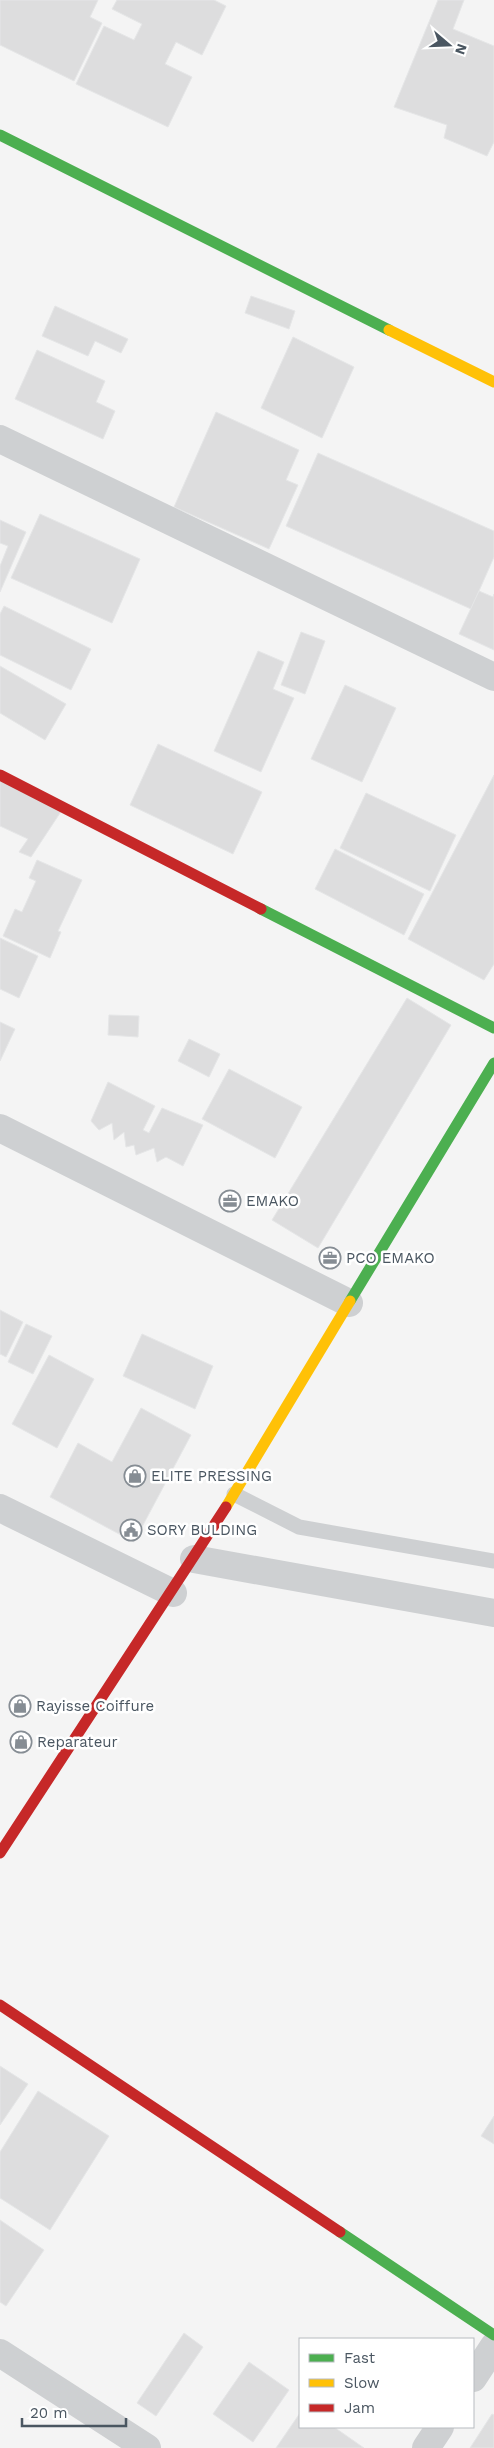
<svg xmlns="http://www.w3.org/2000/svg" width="494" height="2448" font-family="'Work Sans',sans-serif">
  <rect width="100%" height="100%" fill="#f4f4f4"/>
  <g fill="#ddddde" stroke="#e5e6e7">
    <polygon points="0,0 98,0 90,17 102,23 74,81 0,45"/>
    <polygon points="117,0 214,0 226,6 202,55 176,42 165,64 192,77 168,127 76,84 104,26 134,40 142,24 112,9"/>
    <polygon points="438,0 464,0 453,29 494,46 494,142 487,156 444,138 447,125 394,107"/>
    <polygon points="251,296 295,311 289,329 245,313"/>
    <polygon points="55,306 128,339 121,353 95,341 88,356 42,336"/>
    <polygon points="293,337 354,367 322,438 261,408"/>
    <polygon points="37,350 105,381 96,402 115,411 103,439 15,399"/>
    <polygon points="216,412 299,450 286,480 298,485 269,549 174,507"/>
    <polygon points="318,453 494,531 494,557 471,609 286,526"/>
    <polygon points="40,514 140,559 112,623 11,578"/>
    <polygon points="0,520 26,532 0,592 0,566 8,546 0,543"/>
    <polygon points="479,591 493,597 494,594 494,650 459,634"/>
    <polygon points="4,606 91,649 71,690 0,655 0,614"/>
    <polygon points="301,632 325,641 305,694 281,685"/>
    <polygon points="258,651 284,662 273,689 294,698 261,772 214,751"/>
    <polygon points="0,666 66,704 45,740 0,713"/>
    <polygon points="345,685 396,708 362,782 311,759"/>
    <polygon points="158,744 262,792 233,854 130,805"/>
    <polygon points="494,775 494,964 484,980 408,939"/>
    <polygon points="0,778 62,810 31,857 19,852 28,839 0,826"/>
    <polygon points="366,793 456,835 430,891 340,848"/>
    <polygon points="335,849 424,894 404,935 315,889"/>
    <polygon points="37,860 82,880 58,931 61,932 50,958 3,936 15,909 22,912 36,881 29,878"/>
    <polygon points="0,938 38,956 19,998 0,989"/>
    <polygon points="407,998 451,1025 318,1248 272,1220"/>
    <polygon points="109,1015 139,1016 138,1037 108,1035"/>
    <polygon points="0,1022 15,1029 0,1061"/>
    <polygon points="189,1039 220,1054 209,1077 178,1061"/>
    <polygon points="229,1069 302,1107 275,1158 202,1119"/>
    <polygon points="108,1082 155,1106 143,1130 149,1133 162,1108 203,1125 183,1166 166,1157 157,1162 154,1148 136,1155 134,1145 126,1147 124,1132 114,1140 112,1123 99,1130 91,1121"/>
    <polygon points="0,1310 23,1322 6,1357 0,1354"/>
    <polygon points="26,1324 52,1336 33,1374 8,1362"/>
    <polygon points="142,1334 213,1366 195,1409 123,1376"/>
    <polygon points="49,1355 94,1379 57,1448 12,1424"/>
    <polygon points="141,1408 191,1435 134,1542 50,1497 78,1443 112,1462"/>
    <polygon points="0,2066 28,2084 0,2125"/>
    <polygon points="38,2091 109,2136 50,2230 0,2198 0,2152"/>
    <polygon points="494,2116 494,2144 481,2136"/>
    <polygon points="0,2220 44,2250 6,2306 0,2302"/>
    <polygon points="184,2333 203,2347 156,2416 137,2403"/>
    <polygon points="249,2362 289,2390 253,2442 213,2414"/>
    <polygon points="300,2413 300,2427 334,2427 364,2448 276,2448"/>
    <polygon points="492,2414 494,2415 494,2448 470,2448"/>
  </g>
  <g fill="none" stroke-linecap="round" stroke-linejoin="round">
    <polyline stroke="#ced0d2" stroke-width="15" points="234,1494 299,1527 494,1561"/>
    <g stroke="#ced0d2" stroke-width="28">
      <polyline points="0,439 494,677"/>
      <polyline points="0,1128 349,1303"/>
      <polyline points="0,1508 173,1593"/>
      <polyline points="194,1559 494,1613"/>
      <polyline points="0,2353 147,2448"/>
      <polyline points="473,2378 494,2346"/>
      <polyline points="426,2448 440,2427"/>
    </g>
    <g stroke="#4caf50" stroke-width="11">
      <polyline points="0,135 389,330"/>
      <polyline points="261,909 494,1028"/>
      <polyline points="350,1301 494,1063"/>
      <polyline points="340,2232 494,2335"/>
    </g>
    <g stroke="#ffc107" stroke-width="11">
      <polyline points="389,330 494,382"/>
      <polyline points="226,1507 350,1301"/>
    </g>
    <g stroke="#c62828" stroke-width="11">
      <polyline points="0,775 261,909"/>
      <polyline points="0,1853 226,1507"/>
      <polyline points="0,2005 340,2232"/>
    </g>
  </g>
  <defs>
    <g id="office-ring" transform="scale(1.125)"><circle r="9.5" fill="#fff" stroke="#868d94" stroke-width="1.5"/><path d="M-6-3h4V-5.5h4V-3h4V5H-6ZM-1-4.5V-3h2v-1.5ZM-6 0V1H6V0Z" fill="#868d94"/></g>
    <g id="shop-ring" transform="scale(1.125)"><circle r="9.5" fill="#fff" stroke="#868d94" stroke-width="1.5"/><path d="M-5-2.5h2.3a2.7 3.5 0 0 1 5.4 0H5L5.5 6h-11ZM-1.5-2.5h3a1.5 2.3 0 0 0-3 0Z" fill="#868d94"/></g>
    <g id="civic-ring" transform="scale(1.125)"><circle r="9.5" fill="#fff" stroke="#868d94" stroke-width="1.5"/><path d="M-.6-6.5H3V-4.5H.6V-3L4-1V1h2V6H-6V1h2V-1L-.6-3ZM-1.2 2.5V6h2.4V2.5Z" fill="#868d94"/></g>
  </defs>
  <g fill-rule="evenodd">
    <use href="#office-ring" x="230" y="1201"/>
    <use href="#office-ring" x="330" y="1258"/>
    <use href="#shop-ring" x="135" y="1476"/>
    <use href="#civic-ring" x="131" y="1530"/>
    <use href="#shop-ring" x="20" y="1706"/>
    <use href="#shop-ring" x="21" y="1742"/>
  </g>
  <g text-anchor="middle" stroke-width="5" stroke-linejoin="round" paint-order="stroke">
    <g font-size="15" fill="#4a5661" stroke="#fff" text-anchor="start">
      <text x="246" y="1206">EMAKO</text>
      <text x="346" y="1263">PCO EMAKO</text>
      <text x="151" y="1481">ELITE PRESSING</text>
      <text x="147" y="1535">SORY BULDING</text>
      <text x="36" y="1711">Rayisse Coiffure</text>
      <text x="37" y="1747">Reparateur</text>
    </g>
  </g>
  <rect x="299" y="2338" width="175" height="90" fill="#ffffff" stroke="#b7bbc0"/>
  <rect x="309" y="2354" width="25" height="8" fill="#4caf50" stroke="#b7bbc0"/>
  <text x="344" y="2363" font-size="15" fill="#4a5661">Fast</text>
  <rect x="309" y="2379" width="25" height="8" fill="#ffc107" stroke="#b7bbc0"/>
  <text x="344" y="2388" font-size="15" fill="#4a5661">Slow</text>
  <rect x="309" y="2404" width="25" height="8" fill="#c62828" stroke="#b7bbc0"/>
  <text x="344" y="2413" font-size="15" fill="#4a5661">Jam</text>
  <g transform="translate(449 45) rotate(109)" stroke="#ffffff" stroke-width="4" paint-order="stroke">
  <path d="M0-4L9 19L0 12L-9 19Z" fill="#4a5661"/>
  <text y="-8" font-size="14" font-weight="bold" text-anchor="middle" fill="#4a5661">N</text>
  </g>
  <path d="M22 2418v8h104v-8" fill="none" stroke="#4a5661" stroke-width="2.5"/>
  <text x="30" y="2418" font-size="15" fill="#4a5661" stroke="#ffffff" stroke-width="4" paint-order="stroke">20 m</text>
</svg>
